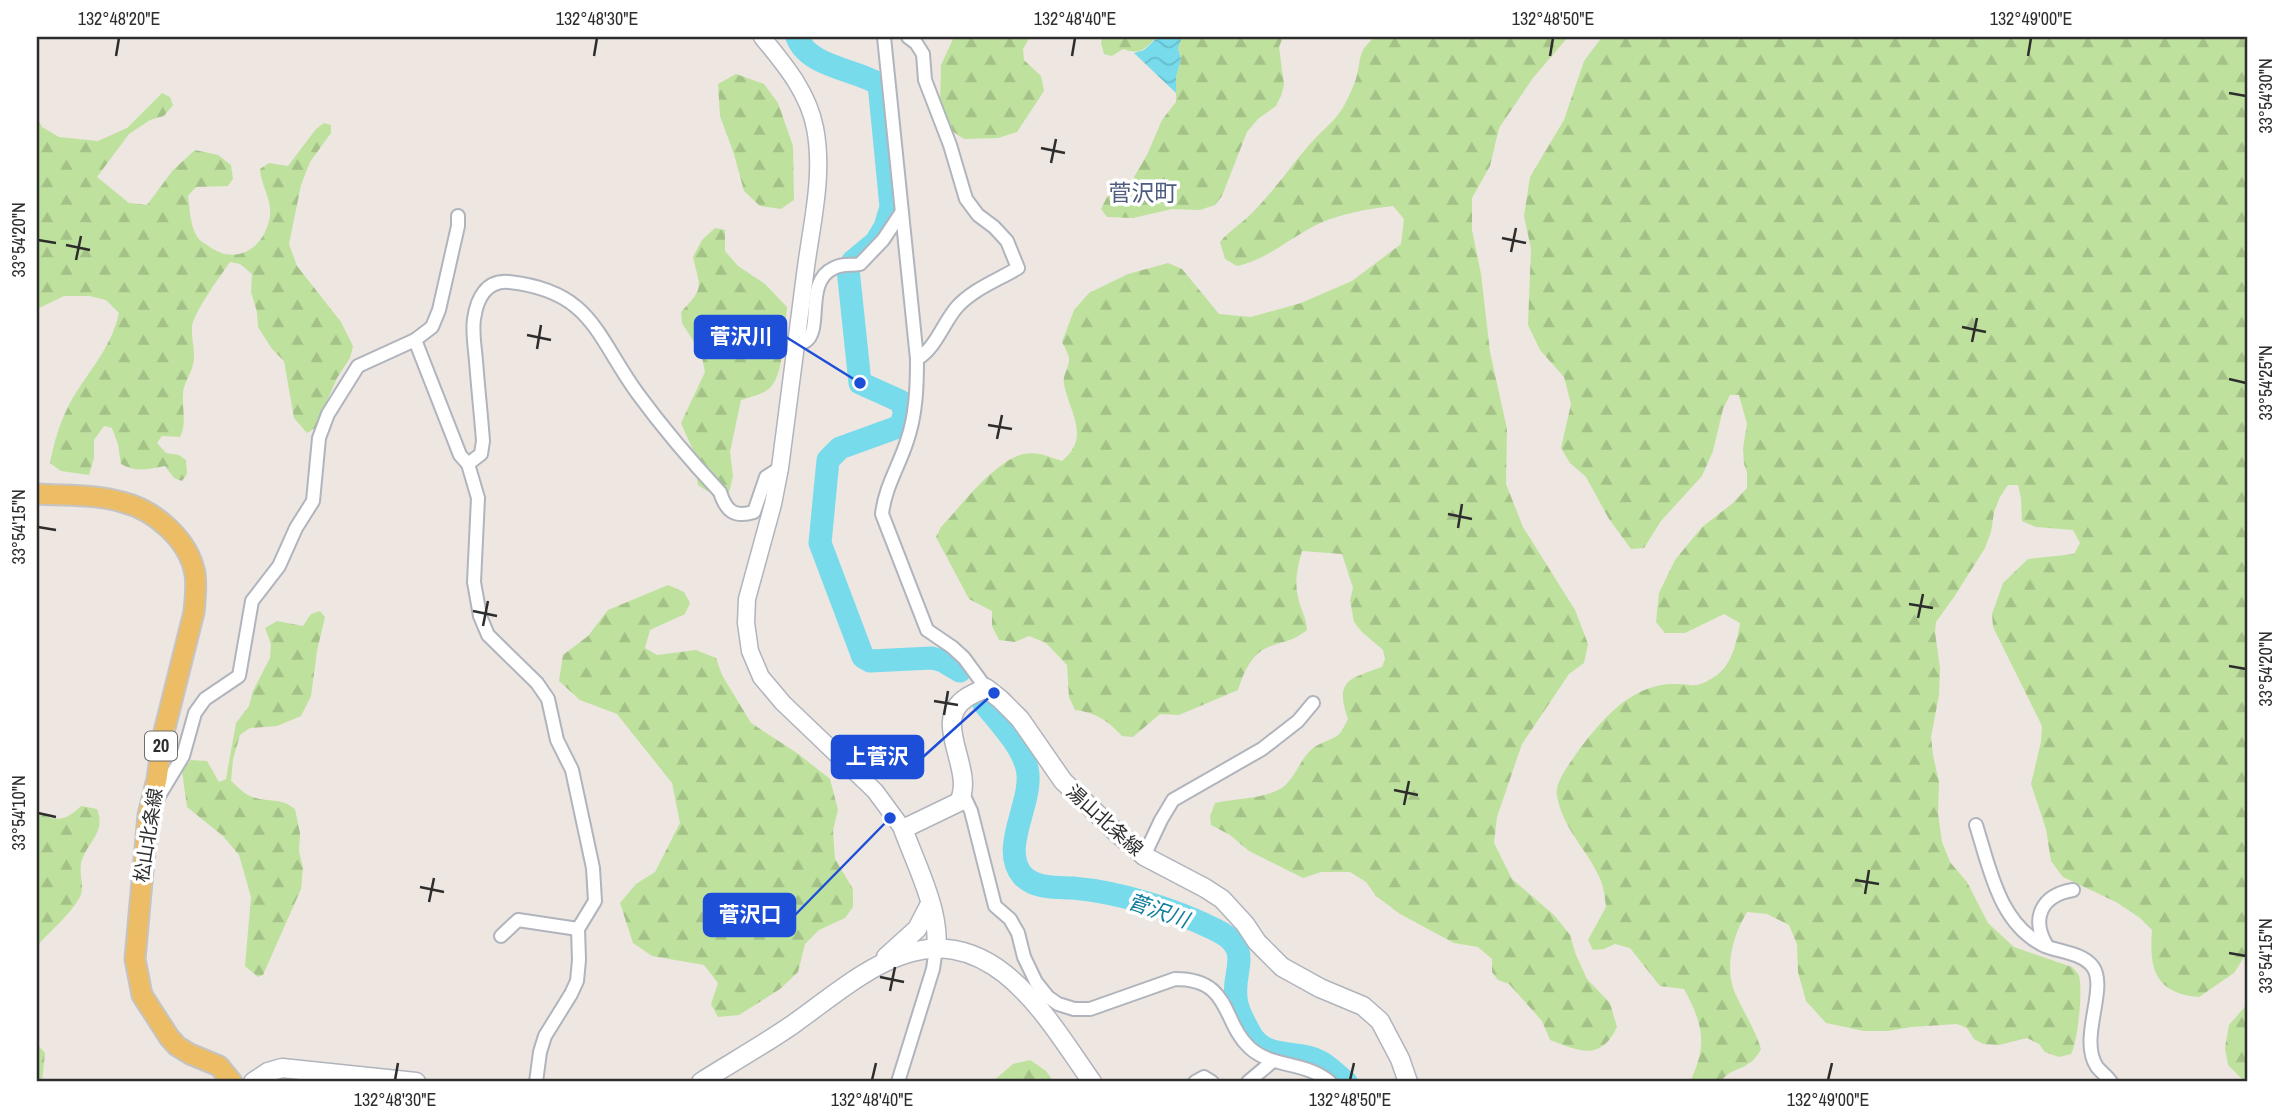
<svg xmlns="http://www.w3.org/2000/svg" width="2285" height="1119" font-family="'Archivo Narrow','Noto Sans JP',sans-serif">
  <defs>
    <pattern id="forest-firs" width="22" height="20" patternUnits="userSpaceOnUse" patternTransform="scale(1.75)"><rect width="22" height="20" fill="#bee29e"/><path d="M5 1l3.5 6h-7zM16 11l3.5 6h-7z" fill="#a4c288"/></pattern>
    <pattern id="water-waves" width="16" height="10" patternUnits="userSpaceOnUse" patternTransform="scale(1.75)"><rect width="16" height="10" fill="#77dbec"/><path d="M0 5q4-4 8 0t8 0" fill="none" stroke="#67bccb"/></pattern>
  </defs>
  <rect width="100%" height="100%" fill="#eee6e0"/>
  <g fill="url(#forest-firs)">
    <polygon points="954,37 1030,37 1023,49 1024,60 1041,76 1044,91 1017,132 998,138 964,139 952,131 940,106 941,65"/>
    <path d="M1102,37h56c-14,10 -15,19 -35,12l-11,7 -8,-2 -3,-11z"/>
    <polygon points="1181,37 1283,37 1279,47 1284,85 1281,96 1276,106 1258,119 1247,132 1222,196 1215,205 1200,210 1172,209 1133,218 1107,217 1101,209 1107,197 1131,182 1147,155 1162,120 1176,102 1176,77 1181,59 1178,48"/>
    <path d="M1375,37h193l-35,41 -34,50 -9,38 -18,32v32l9,44 9,78 17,77 -1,55 17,43 52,83 13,34 -4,19 -15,11 -47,70 -25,73 -3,26 18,36 42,36 16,20 6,20 11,24 23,24 7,24c-17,35 -37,24 -67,13l-8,-19 -33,-37 -11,-4 -6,-8v-13l-14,-12 -24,-4 -54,-29 -24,-18 -10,-14 -16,-10h-29l-18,6 -54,-27 -19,-16 -19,-10 -1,-9 5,-13c19,-5 52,-4 68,-16 13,-10 17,-28 29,-38 8,-7 22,-9 28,-16 3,-4 6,-10 8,-14 -14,-40 2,-40 34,-52l3,-8 -2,-9 -21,-18 -8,-10 -4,-22 3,-12 -11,-34 -40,-3c-4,15 -8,29 -4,46 2,12 8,18 9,33 -12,10 -22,11 -36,16 -20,7 -27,26 -33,44l-59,25 -19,-1 -27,23 -11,-1c-15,-16 -25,-23 -47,-26l-6,-13 -2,-32 -21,-22 -17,-7 -14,6 -16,-2 -7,-14v-15l-23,-12 -33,-62 5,-10c21,-22 54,-67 83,-73 13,-3 26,3 38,7 29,-24 8,-47 2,-77 -2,-9 6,-18 5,-26 -1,-5 -5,-12 -7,-16l12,-32 15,-17 39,-19 40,-11 14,6 37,45 32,3 50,-14 51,-22 49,-37 3,-25 -11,-13c-27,3 -55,8 -79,20 -25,13 -50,35 -77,40l-12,-7 -5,-17c8,-10 18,-16 28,-25 23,-22 41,-49 62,-73 12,-14 27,-24 35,-40 4,-8 8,-17 11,-25 6,-20 0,-26 19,-42z"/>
    <path d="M1602,37h646v914l-14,22 -35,24c-44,-4 -50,-28 -47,-67l-12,-12 -24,-16 -53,-25 -12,-16 -5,-32 -15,-45 10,-42 1,-16 -49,-99 -1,-13 11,-31 25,-24 46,-5 6,-11 -7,-13 -37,-3 -14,-6 -1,-23 -3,-13h-10l-8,12 -6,15 -3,20 -6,16 -31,49 -18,25 -1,10 5,36 -1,27 -8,42 2,18 6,27 -1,31 4,29 8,20 17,20 21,41 26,24 58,20c2,2 6,6 7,9 4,14 -1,66 -8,78l-12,3 -14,-5 -6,-8 -12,-6 -28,7 -16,-1 -9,-5 -7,-11 -10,-4 -46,3 -23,4h-24l-38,-8 -20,-22 -8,-29 -1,-28 -8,-19 -22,-11 -20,-2c-14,23 -23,55 -12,81 8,18 20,36 26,56 -12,24 -30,16 -40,33h-31c18,-38 13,-58 -6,-93l-24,-3 -30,-38 -15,-4 -11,5 -11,1 -5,-10 18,-33c-1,-8 -2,-18 -5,-26 -12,-30 -38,-51 -44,-85 -3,-13 12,-31 19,-42 23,-31 53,-69 96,-70 22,-1 22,7 45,-9 15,-11 20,-34 23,-52l-16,-9 -39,19h-20l-9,-11 3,-29 16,-33 27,-33 31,-24 14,-15v-16l-3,-8 -1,-16 4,-24 -8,-29h-9l-7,14 -10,42 -11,25 -41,45 -17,27 -13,1 -22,-30 -23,-42 -16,-14 -9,-15 10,-44 -7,-27 -24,-27 -12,-25 3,-76 -7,-33 6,-39 34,-57 20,-59z"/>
    <polygon points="736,74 764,84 778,103 793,146 794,200 781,209 760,206 744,191 734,154 720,116 718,84"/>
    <path d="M162,93l8,4 3,8 -9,11 -14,4 -21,14 -32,43 32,26 18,2 26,-35 22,-20 23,5 13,10 2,14 -5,7 -32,1 -8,9c2,13 2,31 10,42 2,3 6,5 9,7 28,22 58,4 63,-29 2,-17 -9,-30 -10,-47l9,-6 19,3 28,-37 8,-6 7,2v8l-21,29 -9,23 -12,59 8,22 44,56 12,24 -3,12 -13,20 -22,50 -8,5 -13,-15 -10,-57 -12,-12 -14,-22 -1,-15 -6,-20 1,-18 -12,-10 -10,-2c-9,13 -37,51 -38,65 -1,13 4,24 1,38 -3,11 -10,19 -10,30 -1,15 4,28 -3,42l-18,-1 -5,7 9,10 13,2 7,5 1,14 -5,7 -8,-3 -9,-12c-16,3 -29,7 -44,-2l-3,-20 -6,-16 -8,-2 -10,14v18l-5,17 -28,-4 -11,-8c4,-20 9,-39 19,-58 17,-32 42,-55 50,-92l-13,-13 -17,-4h-25l-27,13v-192l5,10 17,10 39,4 29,-13z"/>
    <path d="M715,228l10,2v21l13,15 27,18 22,23c-2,19 -3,66 -16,80 -7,7 -20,10 -30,13l-11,52 3,24 -4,17 -22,-2 -9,-6 -6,-37 -11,-25 24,-51 -4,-19 -19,-30 -1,-11c24,-25 19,-24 12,-55l9,-17z"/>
    <polygon points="668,585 684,592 690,603 685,614 650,630 645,648 657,655 696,650 716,658 722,675 751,723 797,753 830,779 838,810 833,830 835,859 853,889 853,907 845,918 819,930 805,944 798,972 780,989 739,1015 718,1017 711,1004 718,983 704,965 652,956 633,943 620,903 636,884 655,872 680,823 672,783 617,714 580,700 559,681 563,655 588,636 608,610"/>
    <path d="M320,611l5,6 -8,34 -6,45 -10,20 -24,10 -27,2 -10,7 -7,24 -2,22c6,5 12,12 19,15 18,8 28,0 45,13l5,24 -1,18 4,17 -2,21 -38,86 -5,2 -13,-11 6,-69 -12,-42 -16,-19 -36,-29 -5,-36 9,-11 16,1 12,21 7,-3 10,-56 13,-17 4,-15 17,-33 1,-14 -6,-16 12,-7 26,5 8,-12z"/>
    <path d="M81,806l16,3c10,25 -12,34 -16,55 -2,11 4,23 -1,33 -10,18 -29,33 -43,49v-135c18,12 29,10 44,-5z"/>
    <polygon points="2248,1003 2248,1082 2245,1082 2228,1065 2225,1048 2229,1025"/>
    <polygon points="37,1044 45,1053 42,1082 37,1082"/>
    <polygon points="1030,1060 1046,1071 1054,1082 992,1082 1013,1064"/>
  </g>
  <polygon fill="url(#water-waves)" points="1158,37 1182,37 1178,48 1181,59 1176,77 1176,93 1134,53 1144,50"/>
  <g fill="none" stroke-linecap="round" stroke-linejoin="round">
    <g stroke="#77dbec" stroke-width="23">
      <path d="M797,37c11,30 58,32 82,47l12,123 -6,20 -9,15 -23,19 -5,8 12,114 40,18 5,10 -3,11 -4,5 -58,21 -12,12 -8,83 43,114 7,4 62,-3 11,3 17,10"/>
      <path d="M983,702c15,19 38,42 44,66 8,33 -29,80 -4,108 13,13 33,11 50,12 46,4 101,21 143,42 41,20 13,42 21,74 2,9 8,20 13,29 15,28 47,16 71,29 9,5 17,14 25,20"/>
    </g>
    <g stroke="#b0b4bd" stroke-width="16">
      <g id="minor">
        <path d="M884,37l33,322c0,28 -1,56 -10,82 -8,25 -22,46 -25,73l45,116 25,17 12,11 22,30"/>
        <path d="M908,37l8,6 7,11 2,26 25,65 16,54 12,16 16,12 13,14 11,27c-20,12 -45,21 -61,39 -14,16 -21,41 -40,52"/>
        <polyline points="415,340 460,455 468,464 478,498 474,582 480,616 488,635 537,683 548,699 557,740 572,770 593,868 595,901 578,929 579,960 577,981 571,994 545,1036 540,1052 536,1082"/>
        <path d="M796,344c2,0 9,-2 10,-3 17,-12 -2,-60 28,-73 9,-5 17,-2 26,-4l23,-24 18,-27"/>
        <path d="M468,464l13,-10 2,-13c-2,-27 -5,-53 -7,-80 -1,-13 -4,-29 -2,-42 3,-21 12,-39 35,-37 83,9 87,54 129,112 25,34 53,67 82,98 6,19 14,26 34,20l12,-35 14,-9"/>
        <path d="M963,794l8,17 24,95 15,13 8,14 6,24 12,25 12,15 10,7 16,5h16l85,-30c57,0 46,42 75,69 22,20 55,13 80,34"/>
        <polyline points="157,799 183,756 195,713 205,699 239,676 252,601 279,566 296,528 313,501 319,438 328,414 358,366 415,340 432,327 439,310 458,226 458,216"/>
        <path d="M1976,825c14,44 23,99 69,121 15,6 38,7 48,21 15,22 -15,72 4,100 4,5 10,9 14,15"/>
        <polyline points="1144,856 1161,820 1173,800 1262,749 1298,721 1313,703"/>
        <polyline points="501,936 518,920 578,929"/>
        <path d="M2047,946c-17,-28 -5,-51 26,-56"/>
        <polyline points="898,1082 933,969 936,948"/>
        <polyline points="1195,1082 1204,1077 1212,1082"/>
        <polyline points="1248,1082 1273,1061"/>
      </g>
    </g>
    <g stroke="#b0b4bd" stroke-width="19">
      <path id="tertiary" d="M762,37c23,28 46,55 53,91 9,46 -3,94 -9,139 -9,67 -17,134 -26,201l-7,36 -26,95 -1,24 4,28 11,26 22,26 92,88 28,38"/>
    </g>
    <g stroke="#b0b4bd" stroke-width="21">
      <g id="secondary">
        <path d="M936,948c5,-35 -21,-86 -33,-119l56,-27c17,-33 -29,-80 7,-104 6,-4 13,-7 20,-10l14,11 20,20 43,62 54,52 27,23 61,32 17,11 23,25 12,18 25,25 38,21 43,18 17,15 20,38 8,23"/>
        <polyline points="886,957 917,929 930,904"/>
        <polyline points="253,1082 268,1072 282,1068 416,1082"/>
        <path d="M701,1082c30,-19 62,-37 91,-57 65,-46 133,-114 213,-51 36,29 61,71 87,108"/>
      </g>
    </g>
    <g stroke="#c4c4c4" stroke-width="23">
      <path id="primary" d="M37,494c28,2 58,0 85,8 33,8 67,38 73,72 2,13 0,25 -1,38l-31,124 -6,43 -9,36 -13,144 7,36 27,42 8,9 13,8 29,12 13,16"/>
    </g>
    <use href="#minor" stroke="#fff" stroke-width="12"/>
    <use href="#tertiary" stroke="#fff" stroke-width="16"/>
    <use href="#secondary" stroke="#fff" stroke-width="18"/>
    <use href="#primary" stroke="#edbd65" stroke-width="19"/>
  </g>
  <path fill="none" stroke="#2d2d2d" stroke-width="2.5" d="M116,56l3,-18M594,56l3,-18M1072,56l3,-18M1550,56l3,-18M2028,56l3,-18M2229,93l17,3M1041,148l24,5M1051,163l5,-24M1502,238l24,5M38,240l18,3M66,245l24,5M1511,252l5,-24M76,260l5,-24M1962,327l24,5M527,335l24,5M1972,342l5,-24M537,349l4,-24M2229,379l17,4M988,425l24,4M997,439l5,-24M1448,514l24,5M38,527l18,3M1458,528l4,-24M1909,604l24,4M473,611l24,5M1918,618l5,-24M483,626l5,-25M2229,666l17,3M934,701l24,4M944,715l4,-24M1394,790l24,5M1404,805l5,-24M38,813l18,4M1855,880l24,4M420,887l24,5M1865,894l4,-24M429,902l5,-24M2229,953l17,3M880,977l24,5M890,991l5,-24M395,1080l3,-17M872,1080l4,-17M1350,1080l4,-17M1828,1080l4,-17"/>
  <g text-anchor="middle" stroke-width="7" stroke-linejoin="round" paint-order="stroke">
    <rect fill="#fff" stroke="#6c6c6c" stroke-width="2" x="145" y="731.5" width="32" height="29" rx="5"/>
    <g font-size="18" font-weight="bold" fill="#2d2d2d">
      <text x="161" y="752">20</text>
    </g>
    <g font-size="19" fill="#2d2d2d" stroke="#fff">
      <text transform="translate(1105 820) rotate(42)" y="7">湯山北条線</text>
      <text transform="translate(148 835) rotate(-81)" y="7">松山北条線</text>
    </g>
    <g font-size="21" font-style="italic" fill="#117e9d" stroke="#fff">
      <text transform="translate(1158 911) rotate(19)" y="7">菅沢川</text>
    </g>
    <g font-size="23" fill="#4e5c7d" stroke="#fff">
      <text x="1143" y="201">菅沢町</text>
    </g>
  </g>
  <path fill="none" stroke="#1d4ed8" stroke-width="2.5" d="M860 383L786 337M994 693L923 757M890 818L795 915"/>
  <g fill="#1d4ed8" stroke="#fff" stroke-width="2.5">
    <circle cx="860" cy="383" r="7"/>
    <circle cx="994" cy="693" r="7"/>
    <circle cx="890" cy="818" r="7"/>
  </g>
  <g fill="#1d4ed8" stroke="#1d4ed8" stroke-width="2.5">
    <rect x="695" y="316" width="91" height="42" rx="7"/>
    <rect x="832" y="736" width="91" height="42" rx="7"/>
    <rect x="704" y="894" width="91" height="42" rx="7"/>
  </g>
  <g font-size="21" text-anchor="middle" font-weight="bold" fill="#fff">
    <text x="741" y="344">菅沢川</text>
    <text x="877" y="764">上菅沢</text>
    <text x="750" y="922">菅沢口</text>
  </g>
  <rect width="2285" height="1119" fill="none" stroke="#ffffff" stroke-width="77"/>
  <rect x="38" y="38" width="2208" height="1042" fill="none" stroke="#2d2d2d" stroke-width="2.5"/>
  <g font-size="18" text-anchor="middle" fill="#2d2d2d">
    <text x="119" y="25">132°48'20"E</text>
    <text x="597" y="25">132°48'30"E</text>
    <text x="1075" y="25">132°48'40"E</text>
    <text x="1553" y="25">132°48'50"E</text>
    <text x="2031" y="25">132°49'00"E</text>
    <text transform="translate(2266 96) rotate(-90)" y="6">33°54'30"N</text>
    <text transform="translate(19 240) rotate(-90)" y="6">33°54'20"N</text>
    <text transform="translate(2266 383) rotate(-90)" y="6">33°54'25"N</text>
    <text transform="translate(19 527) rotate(-90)" y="6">33°54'15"N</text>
    <text transform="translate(2266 669) rotate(-90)" y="6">33°54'20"N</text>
    <text transform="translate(19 813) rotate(-90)" y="6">33°54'10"N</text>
    <text transform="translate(2266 956) rotate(-90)" y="6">33°54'15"N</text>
    <text x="395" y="1106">132°48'30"E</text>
    <text x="872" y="1106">132°48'40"E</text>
    <text x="1350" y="1106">132°48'50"E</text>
    <text x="1828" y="1106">132°49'00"E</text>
  </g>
</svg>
